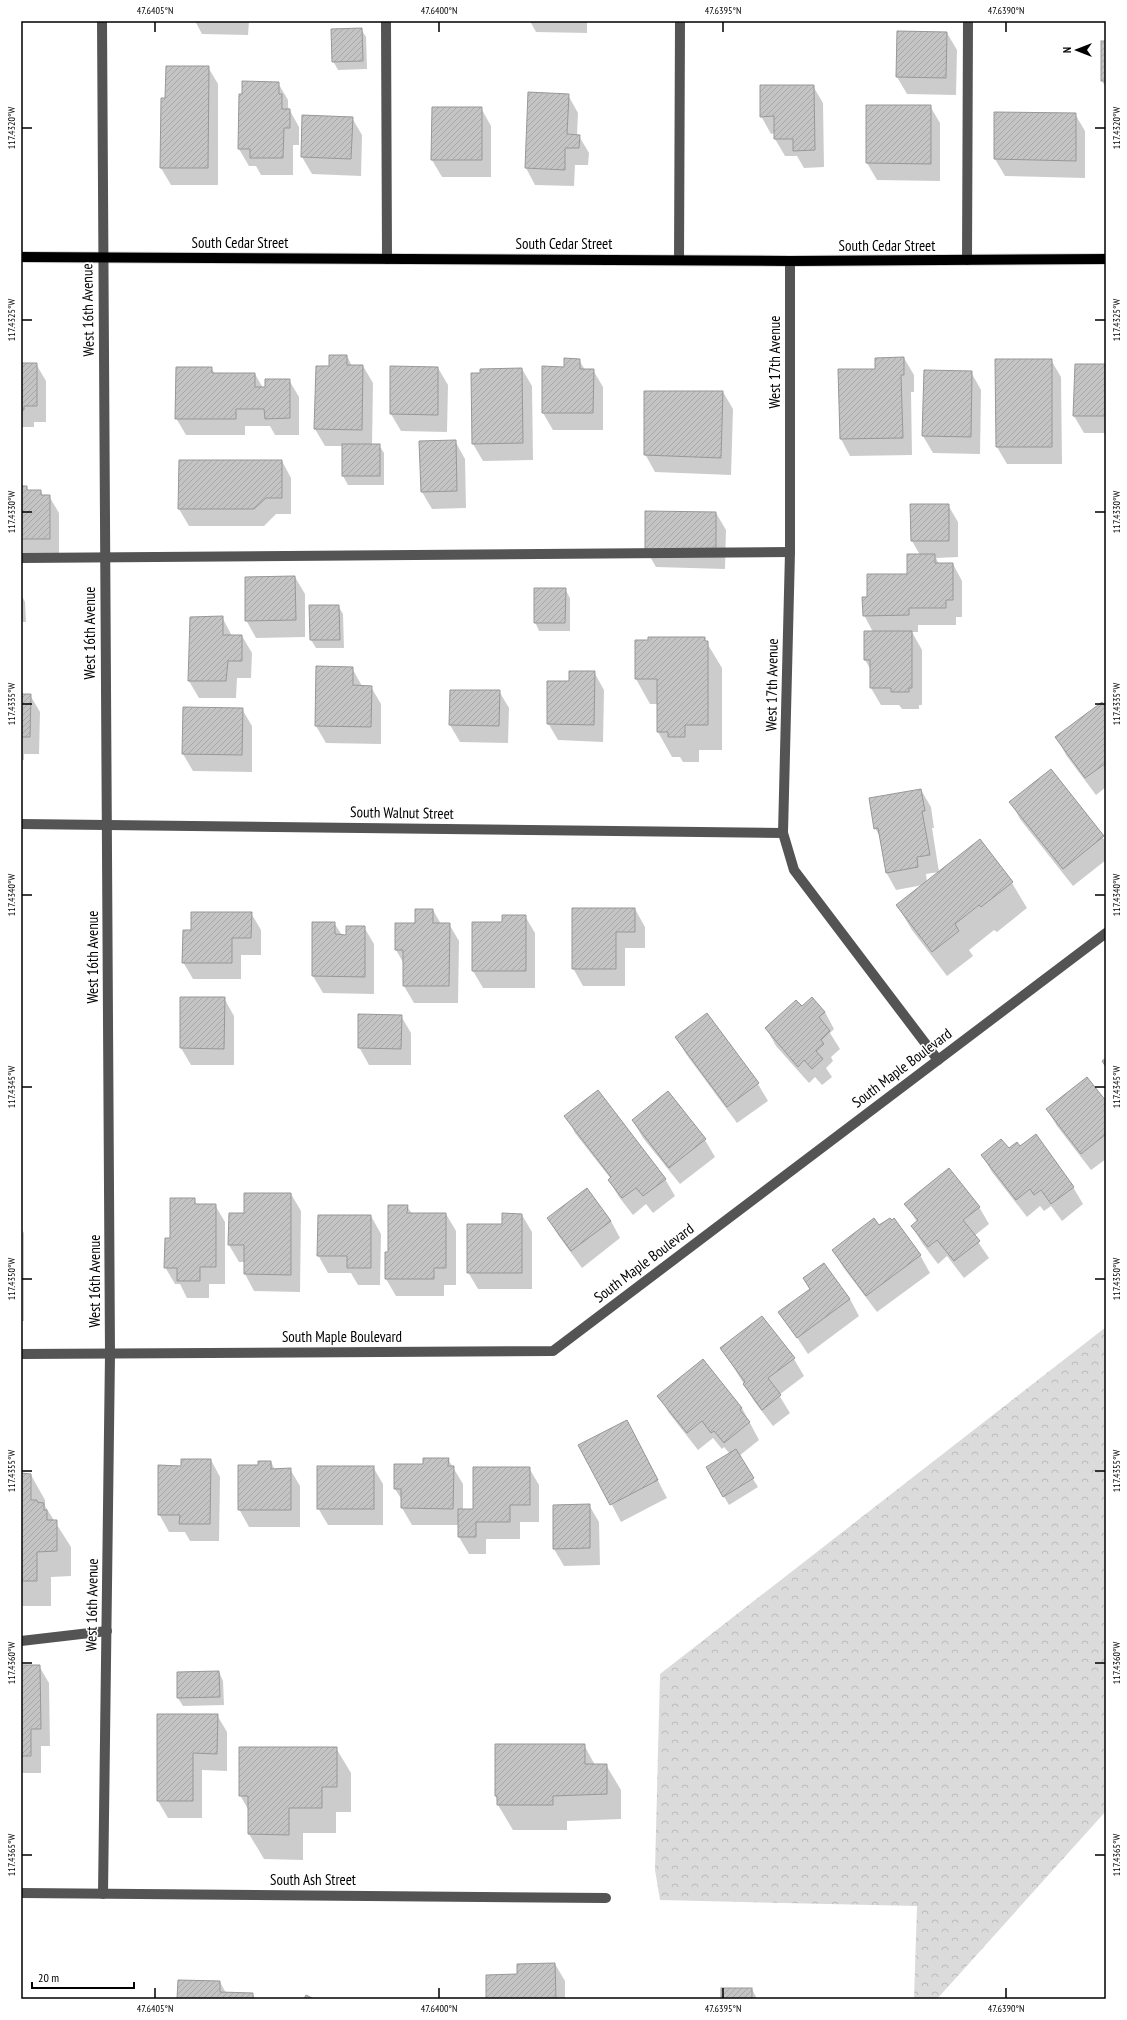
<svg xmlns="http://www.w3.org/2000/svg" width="1127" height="2020" font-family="'PT Sans Narrow',sans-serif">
  <defs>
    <pattern id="forest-crowns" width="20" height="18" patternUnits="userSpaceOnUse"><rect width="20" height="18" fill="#dbdbdb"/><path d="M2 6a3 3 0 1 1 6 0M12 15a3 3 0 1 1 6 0" fill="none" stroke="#bababa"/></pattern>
    <pattern id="building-hatch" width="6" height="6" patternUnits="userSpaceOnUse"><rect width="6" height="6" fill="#c4c4c4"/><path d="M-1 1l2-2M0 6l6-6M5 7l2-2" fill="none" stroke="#a7a7a7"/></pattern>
  </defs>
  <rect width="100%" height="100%" fill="#fff"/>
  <polygon fill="url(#forest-crowns)" points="1106,1327 1106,1811 937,1999 914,1999 917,1906 660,1900 655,1870 660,1674"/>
  <g fill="#0003">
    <polygon points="195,21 249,21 248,35 202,34"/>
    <polygon points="530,21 587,21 587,33 536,32"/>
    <polygon points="361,29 366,37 367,69 338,70 333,61"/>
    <polygon points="947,33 957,50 956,95 907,94 897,77"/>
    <polygon points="1102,42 1106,42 1106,88 1102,81"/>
    <polygon points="208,67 218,84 218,185 171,185 161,168 166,99"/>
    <polygon points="278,83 288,100 288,107 299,127 299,145 293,145 293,175 261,175 256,166 249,166 239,149"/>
    <polygon points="813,86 823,103 824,167 804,168 797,156 785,156 775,139 775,133 771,134 761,116"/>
    <polygon points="568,95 578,113 577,136 579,136 589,153 588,165 575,165 574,186 535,185 526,168"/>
    <polygon points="930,106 940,123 940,181 877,180 867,163"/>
    <polygon points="481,108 491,126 491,177 442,177 432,160"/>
    <polygon points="1075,114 1085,131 1085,178 1005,176 995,159"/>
    <polygon points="352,118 362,135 361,176 312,174 302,157"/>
    <polygon points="347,356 352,366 363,366 373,383 372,445 379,445 384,453 384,485 348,485 343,476 343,446 325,446 315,429 330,367"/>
    <polygon points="904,358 914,375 914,392 911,392 912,455 850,456 841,439 876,370"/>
    <polygon points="579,360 585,370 593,370 603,387 603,430 553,430 543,413 565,368"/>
    <polygon points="996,360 1051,360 1061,377 1062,464 1007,464 997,447"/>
    <polygon points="21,364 36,364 46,381 46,422 34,422 34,427 21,427"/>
    <polygon points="1106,365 1106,433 1084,433 1074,416"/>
    <polygon points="391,367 438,368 448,385 447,432 401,431 391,414"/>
    <polygon points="211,368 215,374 255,374 263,388 289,380 299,397 299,435 275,435 270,426 245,426 245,435 186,435 176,418"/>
    <polygon points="522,369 532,386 533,460 483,461 473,444"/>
    <polygon points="971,372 981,390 980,454 933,453 923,436"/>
    <polygon points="723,392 733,409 731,475 655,472 645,454"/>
    <polygon points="455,441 465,459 466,508 432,509 422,492"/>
    <polygon points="282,461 291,478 291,514 276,514 264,526 189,526 179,509"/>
    <polygon points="21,487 26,487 29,491 41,491 43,496 49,496 59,513 59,556 21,556"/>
    <polygon points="911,505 948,505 958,522 958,557 936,558 939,564 953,564 962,581 962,617 956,617 956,625 918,625 918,632 912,632 922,650 922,705 919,705 919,709 902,709 899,705 881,705 871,688 871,670 865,660 873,632 864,615 868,598 908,575 920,555 912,541"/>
    <polygon points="716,513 726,530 725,569 656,567 646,550"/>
    <polygon points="295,577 305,594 305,637 256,638 246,620"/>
    <polygon points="565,589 570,598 570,631 539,631 535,622"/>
    <polygon points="21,594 25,602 26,622 21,622"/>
    <polygon points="310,606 338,606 343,614 344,648 316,648 311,640"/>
    <polygon points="222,617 232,636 242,636 252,653 251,678 237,678 236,698 199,698 189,681"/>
    <polygon points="704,638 722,668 722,750 699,750 699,762 683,762 680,757 672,757 658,732 658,704 650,704 636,679"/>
    <polygon points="352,668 362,686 371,687 381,704 381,744 326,743 316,726"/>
    <polygon points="594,672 604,690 603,742 558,740 548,723 570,682"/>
    <polygon points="499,691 509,708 508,743 460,742 450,725"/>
    <polygon points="21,695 30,695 40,712 39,754 24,754 24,760 21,760"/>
    <polygon points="242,709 252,726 252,772 193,771 183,754"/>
    <polygon points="1106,710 1106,787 1096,795 1066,755 1057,738"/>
    <polygon points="1051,770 1106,842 1106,860 1073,886 1020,819 1011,802"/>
    <polygon points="921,790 931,807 934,828 932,828 939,872 926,874 927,882 980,841 1012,883 1027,908 997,932 994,930 969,950 973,956 947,976 912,930 897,905 923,885 896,890 886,872 880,837 875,828"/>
    <polygon points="635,909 645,927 645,948 625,948 625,986 583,986 573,968"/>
    <polygon points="433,910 441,924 449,924 459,941 458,1003 414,1003 404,986 404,964 396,950 416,924"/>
    <polygon points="251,913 261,930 261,955 241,955 241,979 193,979 183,962 192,931"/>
    <polygon points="525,916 535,933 535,988 483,988 473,971 503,923"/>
    <polygon points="313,923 334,923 342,935 347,936 364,927 374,944 374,994 323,993 313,976"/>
    <polygon points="224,998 234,1016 234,1065 191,1065 181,1048"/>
    <polygon points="802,1008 825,1012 834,1029 830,1033 840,1049 831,1057 833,1061 826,1068 832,1077 822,1085 815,1077 809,1083 776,1046 766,1028"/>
    <polygon points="401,1016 411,1033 411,1065 369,1065 359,1047"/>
    <polygon points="676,1037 758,1084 768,1101 737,1123 686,1054"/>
    <polygon points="668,1093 705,1140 715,1157 680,1184 643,1138 633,1121"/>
    <polygon points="1106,1102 1106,1159 1091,1170 1057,1126 1047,1109"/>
    <polygon points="566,1116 665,1179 675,1196 653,1213 646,1204 633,1215 619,1197 609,1180 611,1179 575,1133"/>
    <polygon points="1020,1148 1073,1187 1083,1204 1062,1221 1051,1206 1044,1211 1040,1206 1027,1217 992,1172 982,1155"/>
    <polygon points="291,1194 301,1211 300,1292 254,1291 245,1274 245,1262 239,1262 229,1245 244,1214"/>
    <polygon points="194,1199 197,1205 215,1205 225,1222 225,1284 209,1284 209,1298 187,1298 180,1284 175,1284 165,1267 171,1239"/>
    <polygon points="906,1204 979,1207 989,1224 974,1236 989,1258 964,1278 947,1256 938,1264 922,1243 912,1226 917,1222"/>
    <polygon points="407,1206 412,1214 446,1214 456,1231 456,1285 444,1285 444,1296 396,1296 386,1279 389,1253"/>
    <polygon points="522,1215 532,1232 532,1289 478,1289 468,1272"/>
    <polygon points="371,1216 381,1234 380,1285 358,1285 351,1273 328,1273 318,1255"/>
    <polygon points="548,1218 611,1221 620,1238 582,1268 558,1235"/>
    <polygon points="894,1220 920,1255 930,1273 877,1312 843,1267 833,1250"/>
    <polygon points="21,1228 24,1233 24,1321 21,1321"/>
    <polygon points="804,1279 850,1299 859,1316 808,1354 780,1312 810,1290"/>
    <polygon points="762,1317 794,1359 804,1376 779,1395 790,1413 773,1426 754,1401 722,1348"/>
    <polygon points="659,1396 742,1408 759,1440 739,1456 758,1487 729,1505 707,1468 730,1454 724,1447 722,1449 713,1438 698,1450 669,1413"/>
    <polygon points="627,1421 667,1498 621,1522 580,1445"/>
    <polygon points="448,1459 463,1484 463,1510 474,1510 529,1468 539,1485 539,1522 520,1522 520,1539 486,1539 486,1554 469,1554 459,1537 459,1525 412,1525 402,1508 402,1500 395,1489 424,1465"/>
    <polygon points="211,1460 220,1477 219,1541 190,1541 185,1532 169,1532 159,1514 182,1467"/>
    <polygon points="271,1462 275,1470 290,1469 300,1486 300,1527 249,1527 239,1509 259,1466"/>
    <polygon points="373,1467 383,1484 383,1525 328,1525 318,1508"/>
    <polygon points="21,1474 31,1475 45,1500 45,1506 71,1547 71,1576 51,1577 51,1606 21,1606"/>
    <polygon points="589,1505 599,1522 600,1565 564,1566 554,1549"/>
    <polygon points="21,1666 39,1666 49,1683 50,1746 41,1746 41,1773 21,1773"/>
    <polygon points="219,1672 223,1681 224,1705 183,1706 178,1698"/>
    <polygon points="217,1715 227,1732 227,1771 202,1770 202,1818 168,1818 158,1801"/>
    <polygon points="584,1745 595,1765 606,1765 621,1790 621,1819 567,1821 567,1830 513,1830 498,1805 496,1796"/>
    <polygon points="336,1748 351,1773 351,1812 336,1812 336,1833 303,1833 303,1860 264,1859 249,1834 249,1811 240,1795"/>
    <polygon points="555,1964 565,1981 565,1999 487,1999 518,1975"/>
    <polygon points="220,1982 226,1993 253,1994 255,1999 178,1999"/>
    <polygon points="752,1989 757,1999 722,1999"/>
  </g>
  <g fill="url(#building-hatch)" stroke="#989898">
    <polygon points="362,28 363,61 332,62 331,29"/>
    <polygon points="897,31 947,32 946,78 896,77"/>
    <rect x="1101" y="41" width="5" height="40"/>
    <polygon points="166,66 209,66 208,168 160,168 161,98 165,98"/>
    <polygon points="242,81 279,82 279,94 282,94 282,109 290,109 290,128 284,128 283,158 250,158 250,149 238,149 239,94 242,94"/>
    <polygon points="760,85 814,85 815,150 793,151 793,139 774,139 774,116 760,117"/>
    <polygon points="528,92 569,94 567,134 580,135 579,148 565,148 565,170 525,168"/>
    <polygon points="866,105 931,105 931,164 866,163"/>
    <polygon points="432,107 482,107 482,160 431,160"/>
    <polygon points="994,112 1076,113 1076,161 994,159"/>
    <polygon points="302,115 353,117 351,159 301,157"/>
    <polygon points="329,355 347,355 347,365 363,365 362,430 314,429 316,366 329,366"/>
    <polygon points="904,357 904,375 901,375 903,438 840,439 838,369 875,369 875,358"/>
    <polygon points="564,358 580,359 580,369 594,369 593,413 542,413 542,366 564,367"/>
    <polygon points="995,359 1052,359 1052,447 996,447"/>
    <polygon points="21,363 37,363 37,406 24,406 24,410 21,410"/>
    <polygon points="1075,364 1106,364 1106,416 1073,416"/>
    <polygon points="390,366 438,367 438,415 390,414"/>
    <polygon points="176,367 212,367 212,373 255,373 255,387 265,387 265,379 290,379 290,418 265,419 264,409 236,409 236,419 175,419"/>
    <polygon points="522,368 523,443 472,444 471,373 480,373 480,369"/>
    <polygon points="924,370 972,371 971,437 922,436"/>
    <polygon points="644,391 723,391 721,458 644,455"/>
    <polygon points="456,440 457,491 421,492 419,441"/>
    <rect x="342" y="444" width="38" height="32"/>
    <polygon points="179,460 282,460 282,498 266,498 254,509 178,509"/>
    <polygon points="21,486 27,486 27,490 41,490 41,495 50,495 50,539 21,539"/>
    <polygon points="910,504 949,504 949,541 911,541"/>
    <polygon points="645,511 716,512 716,552 645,551"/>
    <polygon points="907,554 935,554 935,563 953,563 953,600 946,600 946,608 909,608 909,615 863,616 862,597 867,597 867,574 907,574"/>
    <polygon points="295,576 296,620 245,621 245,577"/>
    <polygon points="534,588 566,588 565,623 534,623"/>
    <polygon points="309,605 339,605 340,640 310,640"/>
    <polygon points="223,616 223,635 242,635 242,661 228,661 226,681 188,681 190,617"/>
    <polygon points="864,631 912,631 912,688 909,688 909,692 891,692 891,688 870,688 870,660 864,660"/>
    <polygon points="648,637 705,637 705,641 708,641 708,725 685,725 685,737 668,737 668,732 657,732 657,679 635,679 635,640 648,640"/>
    <polygon points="316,666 353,667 353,685 372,686 371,727 315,726"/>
    <polygon points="569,671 595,671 594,725 547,724 547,681 569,681"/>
    <polygon points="450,690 500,690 499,726 449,725"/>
    <polygon points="21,694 31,694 30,737 21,737"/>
    <polygon points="1102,702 1106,708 1106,763 1085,778 1055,737"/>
    <polygon points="183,707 243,708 242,755 182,754"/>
    <polygon points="1051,769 1104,836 1063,869 1009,802"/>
    <polygon points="921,789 925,811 922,811 930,855 917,857 918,867 886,873 878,828 874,829 869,798"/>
    <polygon points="980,839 1013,882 981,907 979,905 955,924 959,931 932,952 896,905"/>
    <polygon points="572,908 635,908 635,932 616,932 616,969 572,969"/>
    <polygon points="415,909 433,909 433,923 450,923 449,986 403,986 403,950 395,950 395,923 415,923"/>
    <polygon points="191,912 252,912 251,938 232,938 232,963 182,963 183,930 191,930"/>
    <polygon points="502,915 526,915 526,971 472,971 472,922 502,922"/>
    <polygon points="312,922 335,922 335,934 346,935 346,926 365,926 365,977 312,976"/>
    <polygon points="180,997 225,997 224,1049 180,1048"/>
    <polygon points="812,997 825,1012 819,1017 830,1031 821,1040 824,1044 816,1051 823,1059 812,1069 804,1060 798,1067 765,1028 796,1000 802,1006"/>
    <polygon points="707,1013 759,1083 727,1107 675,1037"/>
    <polygon points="358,1014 402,1015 401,1049 358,1048"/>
    <polygon points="1106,1058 1106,1067 1102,1061"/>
    <polygon points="1087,1077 1106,1101 1106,1134 1081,1154 1046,1109"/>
    <polygon points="598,1090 666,1179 643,1196 636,1188 622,1198 608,1180 611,1177 564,1116"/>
    <polygon points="668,1091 706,1139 669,1168 632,1120"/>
    <polygon points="1036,1134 1074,1187 1051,1204 1041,1190 1034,1195 1030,1189 1016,1200 981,1155 1001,1139 1009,1148 1017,1142 1020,1146"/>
    <polygon points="949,1168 980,1207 963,1220 980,1241 954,1261 937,1240 928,1247 911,1226 918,1220 904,1204"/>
    <polygon points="587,1188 611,1221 571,1251 547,1218"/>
    <polygon points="244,1193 291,1193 291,1275 244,1274 244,1245 228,1245 229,1213 244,1213"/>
    <polygon points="170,1198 195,1198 195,1204 216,1204 216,1267 200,1267 200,1281 177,1281 177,1268 164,1268 165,1238 170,1238"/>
    <polygon points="388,1205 408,1205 407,1213 446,1213 446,1268 434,1268 434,1279 385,1279 385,1252 388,1252"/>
    <polygon points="502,1213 522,1214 522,1273 467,1273 467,1224 502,1224"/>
    <polygon points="318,1215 371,1215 371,1268 347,1268 347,1256 317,1256"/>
    <polygon points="874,1218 879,1225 890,1218 892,1220 894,1218 921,1255 866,1296 832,1250"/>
    <polygon points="824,1263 850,1299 797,1338 778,1312 810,1289 803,1278"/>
    <polygon points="762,1316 795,1358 768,1378 781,1395 762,1410 743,1384 745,1382 720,1348"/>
    <polygon points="703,1359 742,1408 740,1410 750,1422 724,1443 714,1431 711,1433 702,1421 687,1433 657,1396"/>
    <polygon points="627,1420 658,1480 610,1505 578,1445"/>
    <polygon points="736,1449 754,1478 723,1497 706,1467"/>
    <polygon points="423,1458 449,1458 448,1466 454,1466 453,1509 401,1508 401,1489 394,1489 394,1464 423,1464"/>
    <polygon points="181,1459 211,1459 210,1524 179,1524 180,1515 158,1515 158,1465 181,1466"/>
    <polygon points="258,1461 271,1461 271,1469 291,1468 291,1510 238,1510 238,1465 258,1465"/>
    <rect x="317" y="1466" width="57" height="43"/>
    <polygon points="473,1467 530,1467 530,1505 510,1505 510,1522 476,1522 476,1537 458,1537 458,1509 473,1509"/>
    <polygon points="21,1473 31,1474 31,1500 37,1500 37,1502 44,1503 44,1510 47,1510 47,1520 57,1520 57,1551 37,1552 37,1581 21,1581"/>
    <polygon points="590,1504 590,1548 553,1549 553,1505"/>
    <polygon points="21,1665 40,1665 41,1729 31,1729 31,1756 21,1756"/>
    <polygon points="219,1671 220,1697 177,1698 177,1672"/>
    <polygon points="157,1714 218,1714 217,1754 193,1753 193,1801 157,1801"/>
    <polygon points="495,1744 585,1744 585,1764 607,1764 607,1794 553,1796 553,1805 497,1805 497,1796 495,1796"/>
    <polygon points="239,1747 337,1747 337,1787 322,1787 322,1808 289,1808 289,1835 248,1834 248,1796 239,1796"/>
    <polygon points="555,1963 556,1999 486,1999 486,1975 517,1974 517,1964"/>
    <polygon points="178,1980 220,1981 220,1992 253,1993 253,1999 177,1999"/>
    <rect x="721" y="1988" width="31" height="11"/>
    <polygon points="306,1995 314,1999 304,1999"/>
  </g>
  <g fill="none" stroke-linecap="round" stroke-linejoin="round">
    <g stroke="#dbdbdb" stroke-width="12">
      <polyline id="major" points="21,257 790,261 1106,259"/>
    </g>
    <g stroke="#545454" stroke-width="10">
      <polyline points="102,21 110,1354 103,1894"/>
      <polyline points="386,21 387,259"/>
      <polyline points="679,260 680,21"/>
      <polyline points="967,260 968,21"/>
      <polyline points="790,261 790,552 783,833 794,870 938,1060"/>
      <polyline points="21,558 790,552"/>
      <polyline points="21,824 783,833"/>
      <polyline points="21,1354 553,1351 1106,933"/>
      <polyline points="21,1641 107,1631"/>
      <polyline points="21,1893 606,1898"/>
    </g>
    <use href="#major" stroke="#000" stroke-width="10"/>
  </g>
  <path fill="none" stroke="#000" stroke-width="1.5" d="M155,22v10M439,22v10M723,22v10M1006,22v10M22,128h10M1095,128h10M22,320h10M1095,320h10M22,512h10M1095,512h10M22,704h10M1095,704h10M22,895h10M1095,895h10M22,1087h10M1095,1087h10M22,1279h10M1095,1279h10M22,1471h10M1095,1471h10M22,1663h10M1095,1663h10M22,1855h10M1095,1855h10M155,1988v10M439,1988v10M723,1988v10M1006,1988v10"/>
  <g text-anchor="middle" stroke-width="3" stroke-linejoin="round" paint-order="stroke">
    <g font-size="15" fill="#000" stroke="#fff">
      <text x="240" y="248">South Cedar Street</text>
      <text x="564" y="249">South Cedar Street</text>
      <text x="887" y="251">South Cedar Street</text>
      <text transform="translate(88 310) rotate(-91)" y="5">West 16th Avenue</text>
      <text transform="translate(775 362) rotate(-90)" y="5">West 17th Avenue</text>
      <text transform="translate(90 633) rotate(-90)" y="5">West 16th Avenue</text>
      <text transform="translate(772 685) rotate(-89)" y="5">West 17th Avenue</text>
      <text transform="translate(402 813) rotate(1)" y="5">South Walnut Street</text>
      <text transform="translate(93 957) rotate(-90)" y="5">West 16th Avenue</text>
      <text transform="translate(902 1068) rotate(-37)" y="5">South Maple Boulevard</text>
      <text transform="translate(644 1263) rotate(-37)" y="5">South Maple Boulevard</text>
      <text transform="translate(95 1281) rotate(-90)" y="5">West 16th Avenue</text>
      <text x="342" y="1342">South Maple Boulevard</text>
      <text transform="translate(92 1605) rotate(-89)" y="5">West 16th Avenue</text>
      <text x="313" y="1885">South Ash Street</text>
    </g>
  </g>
  <rect width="1127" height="2020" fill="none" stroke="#ffffff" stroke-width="44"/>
  <g transform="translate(1077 50) rotate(270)" stroke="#ffffff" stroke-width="3" paint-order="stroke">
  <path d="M0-3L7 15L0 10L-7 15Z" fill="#000000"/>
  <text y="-6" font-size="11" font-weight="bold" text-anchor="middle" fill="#000000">N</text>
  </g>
  <path d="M32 1982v6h102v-6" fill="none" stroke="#000000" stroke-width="2"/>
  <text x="38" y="1982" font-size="12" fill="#000000" stroke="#ffffff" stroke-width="3" paint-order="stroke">20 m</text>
  <rect x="22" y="22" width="1083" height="1976" fill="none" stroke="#000" stroke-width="1.5"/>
  <g font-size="10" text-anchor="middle" fill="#000">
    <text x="155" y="14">47.6405°N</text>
    <text x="439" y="14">47.6400°N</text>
    <text x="723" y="14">47.6395°N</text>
    <text x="1006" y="14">47.6390°N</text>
    <text transform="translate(1116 128) rotate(-90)" y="4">117.4320°W</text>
    <text transform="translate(11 128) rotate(-90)" y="4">117.4320°W</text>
    <text transform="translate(1116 320) rotate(-90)" y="4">117.4325°W</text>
    <text transform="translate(11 320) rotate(-90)" y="4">117.4325°W</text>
    <text transform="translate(1116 512) rotate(-90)" y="4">117.4330°W</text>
    <text transform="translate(11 512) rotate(-90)" y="4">117.4330°W</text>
    <text transform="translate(1116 704) rotate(-90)" y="4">117.4335°W</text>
    <text transform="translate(11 704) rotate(-90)" y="4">117.4335°W</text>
    <text transform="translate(1116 895) rotate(-90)" y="4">117.4340°W</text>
    <text transform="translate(11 895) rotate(-90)" y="4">117.4340°W</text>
    <text transform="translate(11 1087) rotate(-90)" y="4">117.4345°W</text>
    <text transform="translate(1116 1087) rotate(-90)" y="4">117.4345°W</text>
    <text transform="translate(11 1279) rotate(-90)" y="4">117.4350°W</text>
    <text transform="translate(1116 1279) rotate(-90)" y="4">117.4350°W</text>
    <text transform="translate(11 1471) rotate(-90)" y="4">117.4355°W</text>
    <text transform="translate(1116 1471) rotate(-90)" y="4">117.4355°W</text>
    <text transform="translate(11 1663) rotate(-90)" y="4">117.4360°W</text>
    <text transform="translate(1116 1663) rotate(-90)" y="4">117.4360°W</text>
    <text transform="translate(11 1855) rotate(-90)" y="4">117.4365°W</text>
    <text transform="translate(1116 1855) rotate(-90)" y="4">117.4365°W</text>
    <text x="155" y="2012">47.6405°N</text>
    <text x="439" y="2012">47.6400°N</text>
    <text x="723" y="2012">47.6395°N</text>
    <text x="1006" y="2012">47.6390°N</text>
  </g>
</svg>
